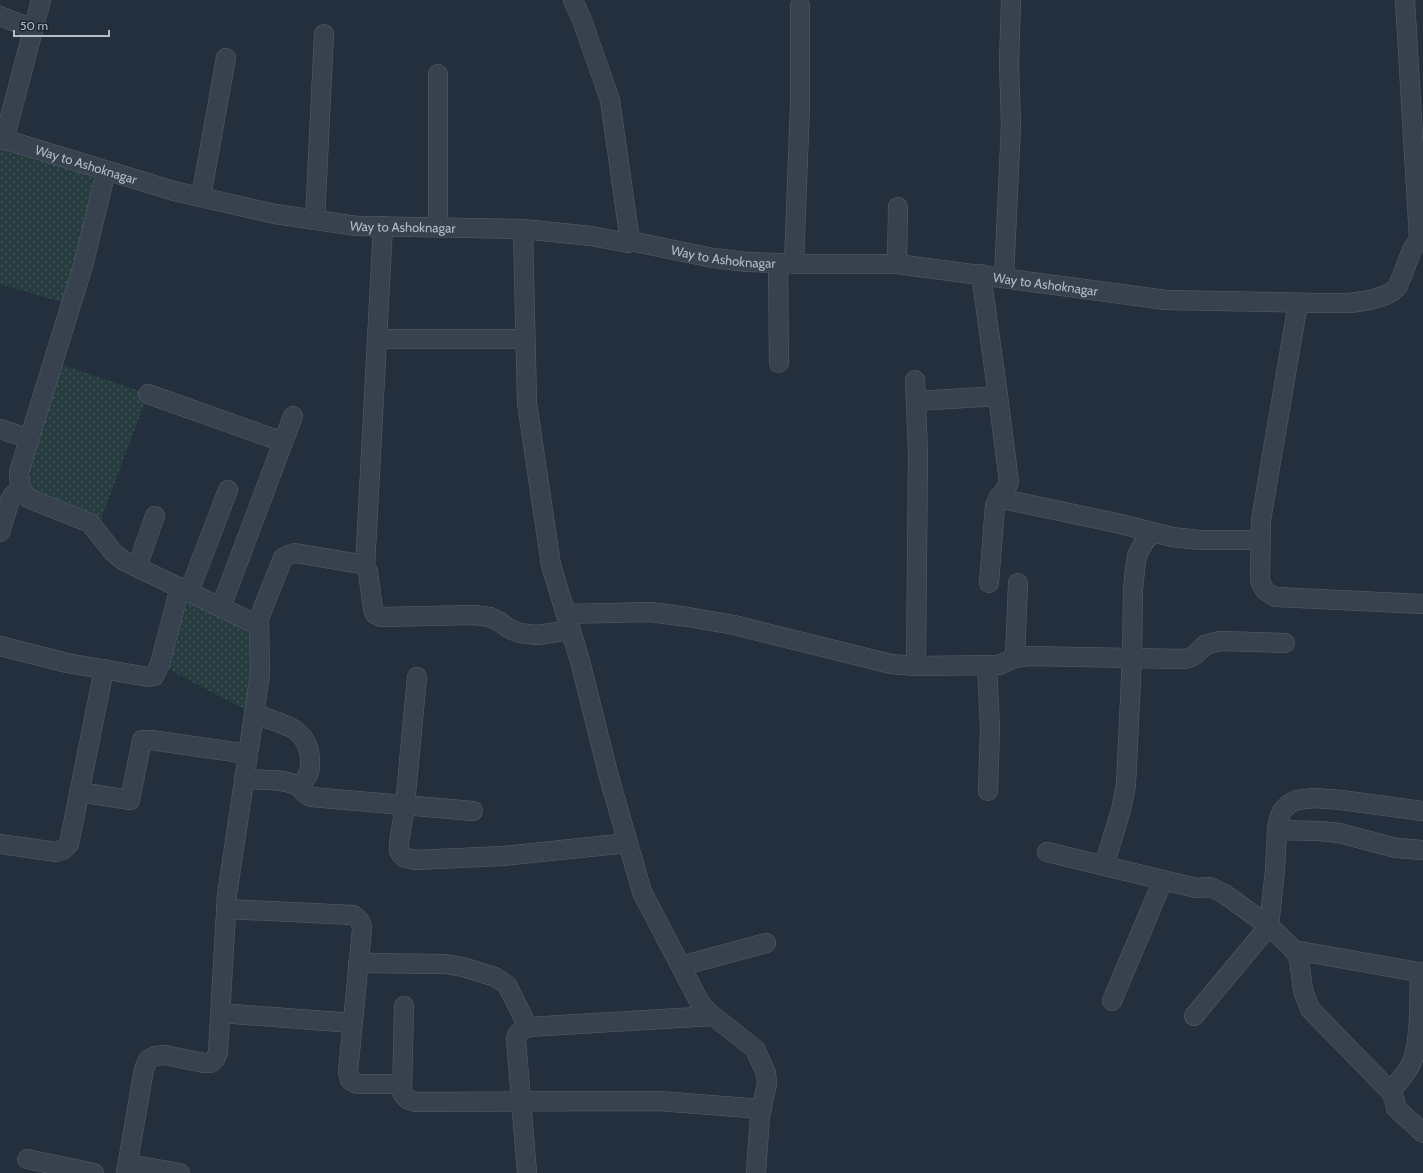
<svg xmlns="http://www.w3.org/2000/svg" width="1423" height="1173" font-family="Cabin,sans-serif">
  <defs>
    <pattern id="park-dots" width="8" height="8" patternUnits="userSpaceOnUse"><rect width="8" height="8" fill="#263c3f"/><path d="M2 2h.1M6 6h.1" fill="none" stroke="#435659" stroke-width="1.8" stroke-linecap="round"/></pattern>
  </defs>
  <rect width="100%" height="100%" fill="#242f3e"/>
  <g fill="url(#park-dots)">
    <polygon points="0,139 106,171 71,305 0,284"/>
    <polygon points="54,362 148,394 97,530 21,490"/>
    <polygon points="180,587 259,618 254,714 160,665"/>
  </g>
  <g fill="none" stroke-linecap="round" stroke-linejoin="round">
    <g stroke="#565f6c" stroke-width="20">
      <g id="minor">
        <polyline points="573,0 582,20 610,100 630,241"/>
        <polyline points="1405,0 1419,239"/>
        <polyline points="0,16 33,29"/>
        <polyline points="438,74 438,227"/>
        <path id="s1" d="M0,138l174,53 101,23 82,12 166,3 68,7 37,7 2,-2 83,17 34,4 57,2h93l269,36 151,3h33l20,-3 16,-5 7,-4 5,-5 14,-36 7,-11 4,-3"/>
        <polyline points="4,140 41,0"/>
        <path d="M106,171l-23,95 -64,206c0,12 1,16 9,26l62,25 23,29 11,9 125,60h5l5,-3 24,-60 5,-3 7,-2 65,11 5,3 3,5 5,37 2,5 6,3 93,-2 16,2 10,5 8,6 11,5 18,2 34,-5"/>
        <polyline points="201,197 226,58"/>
        <polyline points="315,220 324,34"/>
        <polyline points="523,229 527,403 551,565 580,661 609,777 642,892 700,1003 708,1012 755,1049 766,1073 767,1084 760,1115 756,1173"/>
        <polyline points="778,263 779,363"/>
        <polyline points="794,263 800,105 800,6"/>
        <polyline points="897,264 898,207"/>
        <path d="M981,274l17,122 11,86c-3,9 -11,15 -14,24l-6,77"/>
        <polyline points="1004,277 1011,125 1009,63 1011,0"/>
        <path d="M1298,303l-37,217 -1,60c3,10 7,13 16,17l147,7"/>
        <polyline points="377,339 525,339"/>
        <polyline points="915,380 918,453 916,666"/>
        <polyline points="148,394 283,442"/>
        <polyline points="916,401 998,396"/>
        <polyline points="0,429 30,439"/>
        <polyline points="998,498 1121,524 1172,537 1200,540 1260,540"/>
        <polyline points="0,532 10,500 14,494 21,490"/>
        <polyline points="137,567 155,516"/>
        <polyline points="365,567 383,226"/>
        <polyline points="189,592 228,490"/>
        <polyline points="221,607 293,416"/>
        <polyline points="566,614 650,612 688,617 734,625 891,664 916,666 999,665 1015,658 1028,656 1182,659 1189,658 1195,655 1205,645 1220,641 1285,643"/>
        <polyline points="0,646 67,663 148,677 154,676 160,664 180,587"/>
        <polyline points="1015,658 1018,583"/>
        <polyline points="987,665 990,728 988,791"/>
        <polyline points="417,677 405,805 399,843 399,851 403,857 415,860 503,856 628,843"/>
        <path d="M254,714c27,10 54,12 56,45 1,13 -2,18 -11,27"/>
        <path d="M244,779c16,1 40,-1 53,7 6,3 6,8 14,11l162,14"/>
        <polyline points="79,792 130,800 142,740 151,740 248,754"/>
        <polyline points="1277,830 1320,831 1339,833 1396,848 1423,850"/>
        <polyline points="0,844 56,852 63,850 69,844 104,669"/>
        <polyline points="1047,852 1196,888 1210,887 1223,893 1269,926 1294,950 1299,959 1303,990 1310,1009 1391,1092 1395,1101 1396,1108 1423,1133"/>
        <polyline points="1104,866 1121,810 1126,785 1132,657 1133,590 1135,569 1137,556 1143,544 1151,533"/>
        <path d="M226,909l127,6c6,4 8,6 9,14l-14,143 2,8 7,4h44"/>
        <polyline points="1294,950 1423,973"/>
        <polyline points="358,963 445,964 463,967 495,977 507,985 528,1027"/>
        <polyline points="681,966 766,943"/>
        <polyline points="1112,1001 1163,880"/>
        <polyline points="404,1006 402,1093 407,1099 416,1102 659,1101 762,1109"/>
        <polyline points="220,1013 352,1023"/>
        <polyline points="1194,1016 1269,926 1275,870 1277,830 1279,819 1282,811 1289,804 1297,800 1314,798 1341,800 1423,811"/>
        <path d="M1391,1092c6,-9 15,-18 20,-28 10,-19 8,-68 9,-92"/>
        <polyline points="27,1159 94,1173"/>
        <polyline points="128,1164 180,1173"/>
        <polyline points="126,1173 144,1069 148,1060 155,1056 165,1055 204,1063 211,1063 215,1059 218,1052 227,895 260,674 259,618"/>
        <path d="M527,1173l-11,-134c1,-7 5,-9 12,-12l185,-11"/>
      </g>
    </g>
    <use href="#minor" stroke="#38414e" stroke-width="19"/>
  </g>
  <g text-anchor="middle" stroke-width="3.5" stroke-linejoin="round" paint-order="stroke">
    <g font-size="13" fill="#b4bcc9" stroke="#1d2633">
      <text dy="5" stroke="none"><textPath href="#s1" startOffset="90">Way to Ashoknagar</textPath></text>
      <text dy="5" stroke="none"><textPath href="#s1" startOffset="414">Way to Ashoknagar</textPath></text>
      <text dy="5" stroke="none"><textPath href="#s1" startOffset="738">Way to Ashoknagar</textPath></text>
      <text dy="5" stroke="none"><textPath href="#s1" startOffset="1062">Way to Ashoknagar</textPath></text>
    </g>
  </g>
  <path d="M14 30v6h95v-6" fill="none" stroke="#b4bcc9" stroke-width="2"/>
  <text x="20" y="30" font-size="12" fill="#b4bcc9" stroke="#1d2633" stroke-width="3" paint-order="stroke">50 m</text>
</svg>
